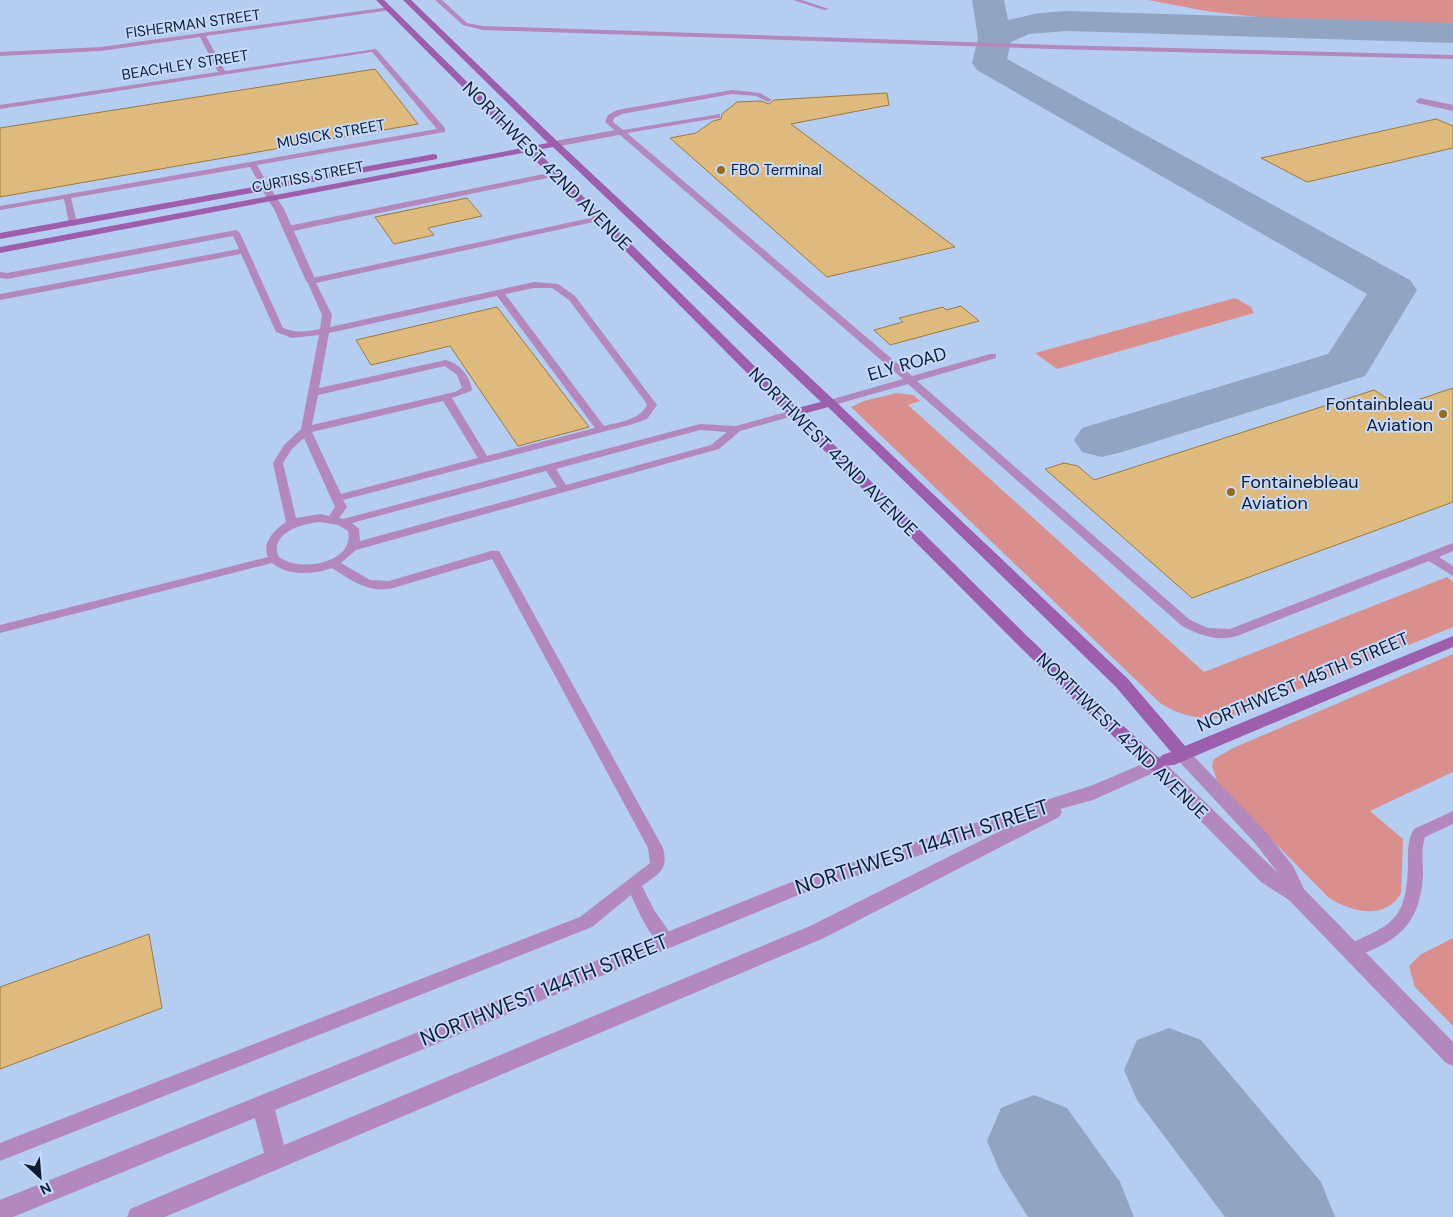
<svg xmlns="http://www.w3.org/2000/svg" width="1453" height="1217" font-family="'DM Sans',sans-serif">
  <rect width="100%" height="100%" fill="#c5dafc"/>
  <rect fill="#b6cdf2" x="0" y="0" width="1453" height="1217"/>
  <g fill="#da8f8f">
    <polygon points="1148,0 1453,0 1453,25 1283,20 1206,11"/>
    <polygon points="1235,298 1251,307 1254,313 1057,369 1035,353"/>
    <path d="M897,393l16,2 7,6 -12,4 296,267 243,-95 6,5v45l-217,88c-26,7 -53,3 -76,-12l-309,-296 13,-6z"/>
    <path d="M1453,654v118l-83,39 33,28 -2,54c-15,28 -52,19 -73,4l-109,-111 -7,-20 2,-7 19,-11z"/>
    <polygon points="1453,938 1453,1026 1415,987 1409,966 1420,955"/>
  </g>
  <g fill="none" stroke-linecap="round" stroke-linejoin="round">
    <g fill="#91a4c2" fill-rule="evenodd">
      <polygon points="972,0 1004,0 1008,20 1039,13 1067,11 1453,23 1453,43 1067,31 1029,34 1011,42 1007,59 1410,280 1417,290 1365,376 1122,452 1102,457 1082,452 1074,440 1082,428 1328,354 1367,294 977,70 972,63 978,38"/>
      <polygon points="1169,1028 1201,1040 1321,1182 1335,1217 1225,1217 1137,1100 1124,1070 1137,1040"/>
      <polygon points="1034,1095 1067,1108 1120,1182 1134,1217 1028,1217 1001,1174 987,1141 1001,1108"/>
    </g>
  </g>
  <g fill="#deba7e" stroke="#9c7a3f">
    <polygon points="375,69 418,124 0,197 0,128"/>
    <polygon points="887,93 889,105 791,124 955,247 827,277 670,138 696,133 713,121 721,119 722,114 737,102 761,101 769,104 774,100"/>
    <polygon points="1436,119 1453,126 1453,148 1307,182 1261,158"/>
    <polygon points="467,198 482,216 428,228 434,235 394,244 375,217"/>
    <polygon points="961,306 979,321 890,345 874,330 903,322 899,318 943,307 946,310"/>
    <polygon points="497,307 589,427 518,446 450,346 371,365 356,340"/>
    <polygon points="1453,388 1453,502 1192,598 1045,469 1064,463 1078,466 1094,480 1374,390 1399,406"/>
    <polygon points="149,934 162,1008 0,1069 0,987"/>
  </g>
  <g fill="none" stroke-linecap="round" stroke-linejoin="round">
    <g fill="#b288bd" fill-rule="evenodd">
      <polygon points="435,0 442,0 467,23 483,26 1053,45 1453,55 1453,59 1053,49 483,30 463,25"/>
      <polygon points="793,0 802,0 829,9 824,10"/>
      <polygon points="389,7 391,10 206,36 225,71 376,49 445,128 445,132 257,165 270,188 266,190 262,188 250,167 71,198 77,223 73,226 69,223 64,199 0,210 0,206 437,129 372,52 0,109 0,105 218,72 200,37 101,51 0,56 0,52 101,47"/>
      <path d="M732,90l28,3 12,7 -4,2 -12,-6 -24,-2 -110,20 -8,4 -1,4 10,8 97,-16v4h-3l-90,15 285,243 78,-22h6v4l-79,23 273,239 18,8 22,1 223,-86v8l-14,6 14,9v10l-24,-15 -192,75c-20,6 -38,-1 -55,-10l-274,-242 -74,21h-8l-1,-2 1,-2 77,-22 -298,-257 3,-7 9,-5z"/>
      <polygon points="554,172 558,174 557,176 288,232 284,229 288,226"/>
      <path d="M600,216l4,2 -1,2 -287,63 16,32 -2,12 204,-45 24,2 17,12 82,109 -10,14 -14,5 -290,76 4,7 -8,11 4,1 357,-95 36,2 57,-16 4,1 1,2 -1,2 -57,16 -21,18 -363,101 -15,13 29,17 19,1 102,-30h8l164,297c6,23 -5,26 -21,38l12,24 21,30 -2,5c-4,1 -8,2 -12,0 -12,-10 -24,-36 -30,-50l-39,32 -592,234v-18l580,-226 70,-54 -2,-15 -156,-289 -99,29c-23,6 -43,-8 -61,-20 -19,7 -44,8 -60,-5l-272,70v-8l268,-68c-7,-15 7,-27 18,-35l-13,-59 11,-18 17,-16 18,-94 -27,3 -16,-6 -35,-78 -241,46v-6l239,-45 -6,-13 -226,43 -7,-1v-6l7,1 229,-43 4,3 43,95c13,5 23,4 37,1l2,-14 -15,-34 1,-2zM534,288h18l17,12 75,100 3,5c-7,15 -28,17 -43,21l-99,-132zM497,296l98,132 -108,28 -35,-58 19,-7 1,-2c-3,-14 -12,-25 -26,-29l-127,28 10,-55zM445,366l12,9 5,13 -7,4 -143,33 6,-30zM443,401l35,57 -137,36 -29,-62zM700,430l27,2 -16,13 -145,40 -10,-16zM304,438l31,69 -6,9 -9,-2 -24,4 -13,-55 9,-14zM546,471l11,16 -197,54 -1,-12 -7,-6zM320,522l18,3 10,6c7,32 -48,42 -69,26 -11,-24 25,-34 41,-35z"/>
      <path d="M1453,811v13l-28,13c-4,11 -2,26 -2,38 -3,51 -26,67 -72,83l-6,-2 -2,-5 2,-5c47,-22 61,-24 63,-80 0,-13 -1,-25 6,-37z"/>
    </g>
    <g fill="#b288bd" fill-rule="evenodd">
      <polygon points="1420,98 1453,105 1453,111 1417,103 1416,101"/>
      <polygon points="621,129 624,130 624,134 555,147 550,144 555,141"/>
      <polygon points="266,185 269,186 284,209 316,281 315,283 311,284 306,281 274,209 261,188"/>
      <path d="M1182,748l6,2 78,82 27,34 11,23 149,153v24l-7,-3 -157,-163 -28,-18 -108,-109 -60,27 -33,9 2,3 -3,5 -235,121 -659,279h-38l3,-8 134,-56 -9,-35 -242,99h-13v-17l789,-317 304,-98 73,-31 6,1 2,5 -2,5 -4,1 111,108 -25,-32 -78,-84 -2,-4 2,-4zM1010,826l-200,100 -526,219 -9,-35 526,-216z"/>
    </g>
    <g fill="#9d5ead" fill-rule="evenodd">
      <path d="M376,0h8l148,146 16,-3 -145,-143h8l147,142 276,258 294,279 57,67 268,-110v11l-279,118h-10l-2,5 -6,1 -6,-1 -72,-66 -62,-61 -489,-491 -527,101v-6l523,-99zM553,147l268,255 -24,6 -261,-258zM828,407l288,280 55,65 -9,3 -2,4 -70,-63 -64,-61 -223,-221z"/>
      <polygon points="434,154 437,155 437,159 0,239 0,233"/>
    </g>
  </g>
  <g fill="#966c18" stroke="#c5dafc" stroke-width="2">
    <circle cx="721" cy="170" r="5"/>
    <circle cx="1443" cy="414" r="5"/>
    <circle cx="1231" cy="492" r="5"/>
  </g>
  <g text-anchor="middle" stroke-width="4" stroke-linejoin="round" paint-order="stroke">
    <g font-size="15" fill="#0f1c30" stroke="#c5dafc">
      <text transform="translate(193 24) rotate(-8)" y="5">FISHERMAN STREET</text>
      <text transform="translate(185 65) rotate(-9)" y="5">BEACHLEY STREET</text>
      <text transform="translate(331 134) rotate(-10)" y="5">MUSICK STREET</text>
      <text transform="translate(308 177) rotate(-11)" y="5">CURTISS STREET</text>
    </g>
    <g font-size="15" fill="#0f1c30" stroke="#c5dafc" text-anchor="start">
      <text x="731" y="175">FBO Terminal</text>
    </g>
    <g font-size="18" fill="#0f1c30" stroke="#c5dafc">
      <text transform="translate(547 166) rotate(45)" y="6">NORTHWEST 42ND AVENUE</text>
      <text transform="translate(907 364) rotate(-16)" y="6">ELY ROAD</text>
      <text transform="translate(833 452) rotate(45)" y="6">NORTHWEST 42ND AVENUE</text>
      <text transform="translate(1303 682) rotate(-23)" y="6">NORTHWEST 145TH STREET</text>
      <text transform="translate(1122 736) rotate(44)" y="6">NORTHWEST 42ND AVENUE</text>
    </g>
    <g font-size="18" fill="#0f1c30" stroke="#c5dafc" text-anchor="end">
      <text x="1433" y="410">Fontainbleau<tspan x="1433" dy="21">Aviation</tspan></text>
      <text x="1241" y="488" text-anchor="start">Fontainebleau<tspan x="1241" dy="21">Aviation</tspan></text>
    </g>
    <g font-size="21" fill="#0f1c30" stroke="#c5dafc">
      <text transform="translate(922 847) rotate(-18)" y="7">NORTHWEST 144TH STREET</text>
      <text transform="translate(544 990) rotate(-22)" y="7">NORTHWEST 144TH STREET</text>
    </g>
  </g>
  <g transform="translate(40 1177) rotate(154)" stroke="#c5dafc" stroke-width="4" paint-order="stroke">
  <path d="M0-4L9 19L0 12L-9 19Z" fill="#0f1c30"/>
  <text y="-8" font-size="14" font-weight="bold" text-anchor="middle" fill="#0f1c30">N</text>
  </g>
</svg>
